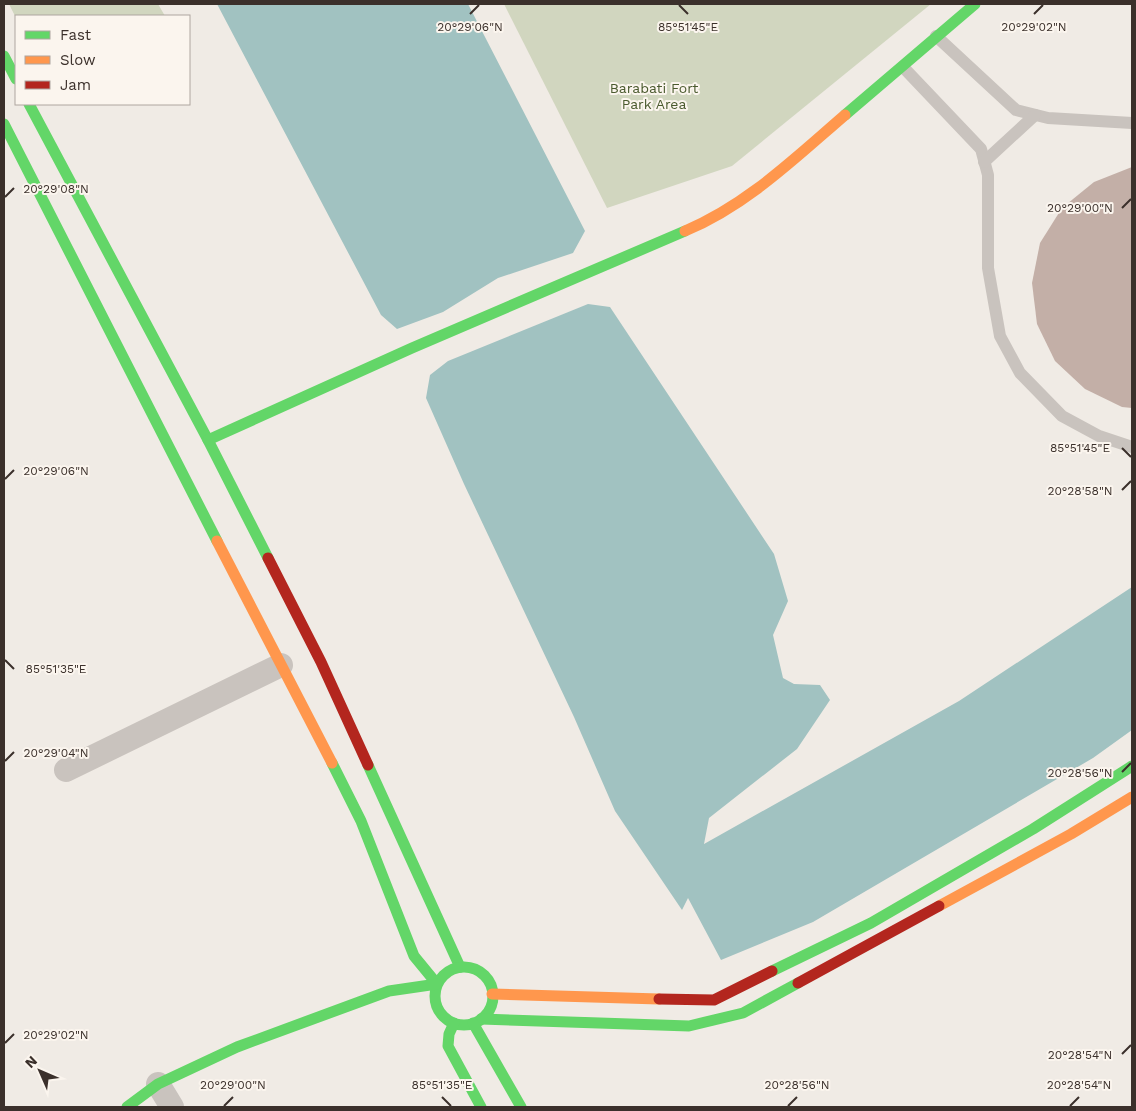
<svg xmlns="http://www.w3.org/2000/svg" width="1136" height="1111" font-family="'Work Sans',sans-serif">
  <rect width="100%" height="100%" fill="#f0ebe5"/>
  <g fill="#d1d6bf">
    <polygon points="9,4 158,4 165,16 16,16 16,18"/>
    <polygon points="504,4 931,4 732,166 607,208"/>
  </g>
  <g fill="#a1c2c1">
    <polygon points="217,4 468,4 585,231 573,253 498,278 443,312 397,329 381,315"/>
    <polygon points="588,304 610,307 774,554 788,601 773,635 783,678 794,684 820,685 830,700 797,749 709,818 704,844 959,701 1132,587 1132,730 1093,758 813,922 721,960 688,898 682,910 615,811 574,717 464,484 426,398 430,375 448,361"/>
  </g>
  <polygon fill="#c3afa7" points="1132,167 1132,408 1122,407 1085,389 1055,361 1037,324 1032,283 1040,243 1062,208 1094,182"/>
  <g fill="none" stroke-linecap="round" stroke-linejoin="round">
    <g stroke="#c9c3be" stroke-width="12">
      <polyline points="936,36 1016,110 1048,118 1132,123"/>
      <polyline points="903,67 981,149 988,175 988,268 1000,336 1020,373 1062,416 1099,436 1132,447"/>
      <polyline points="984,162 1035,115"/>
    </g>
    <g stroke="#c9c3be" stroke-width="24">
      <polyline points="66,770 281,665"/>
      <polyline points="158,1084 172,1107"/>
    </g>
    <g stroke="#63d668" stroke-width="11">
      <polyline points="4,56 16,79"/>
      <polyline points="29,104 208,440 268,558"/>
      <polyline points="845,115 975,4"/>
      <polyline points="4,124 217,541"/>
      <polyline points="208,440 412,348 685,231"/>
      <polyline points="332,763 361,821 414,956 437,984"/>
      <polyline points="368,765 460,967"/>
      <circle cx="464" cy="996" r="29"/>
      <polyline points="772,971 871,923 1033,829 1132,766"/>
      <polyline points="481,1019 689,1026 743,1013 798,983"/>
      <polyline points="454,1023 449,1034 448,1046 481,1107"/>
      <polyline points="473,1023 521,1107"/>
      <polyline points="127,1107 158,1084 237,1047 389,991 437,984"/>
    </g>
    <g stroke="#ff974d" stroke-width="11">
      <path d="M685,231c62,-26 110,-73 160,-116"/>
      <polyline points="217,541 332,763"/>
      <polyline points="939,906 1071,834 1132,797"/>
      <polyline points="492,994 659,999"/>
    </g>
    <g stroke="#b3261e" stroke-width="11">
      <polyline points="268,558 321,662 368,765"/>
      <polyline points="798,983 939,906"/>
      <polyline points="659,999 714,1000 772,971"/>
    </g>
  </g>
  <path fill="none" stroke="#3b302b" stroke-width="2" d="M679,5l9,9M470,14l9,-9M1034,14l9,-9M5,197l9,-9M1122,208l9,-9M1122,448l9,9M5,479l9,-9M1122,490l9,-9M5,660l9,9M5,761l9,-9M1122,772l9,-9M5,1043l9,-9M1122,1054l9,-9M442,1097l9,9M224,1106l9,-9M788,1106l9,-9M1070,1106l9,-9"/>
  <g text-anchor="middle" stroke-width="4" stroke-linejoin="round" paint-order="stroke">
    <g font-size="14" fill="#4a5a2e" stroke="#fbf5ee">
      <text x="654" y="93">Barabati Fort<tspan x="654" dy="16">Park Area</tspan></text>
    </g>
  </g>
  <g font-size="12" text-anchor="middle" fill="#3b302b" stroke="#fbf5ee" stroke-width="4" stroke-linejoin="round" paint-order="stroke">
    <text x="688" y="31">85°51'45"E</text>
    <text x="1034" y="31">20°29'02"N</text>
    <text x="470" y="31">20°29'06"N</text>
    <text x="56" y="193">20°29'08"N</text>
    <text x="1080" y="212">20°29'00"N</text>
    <text x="1080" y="452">85°51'45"E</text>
    <text x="56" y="475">20°29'06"N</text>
    <text x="1080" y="495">20°28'58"N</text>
    <text x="56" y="673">85°51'35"E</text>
    <text x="56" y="757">20°29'04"N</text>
    <text x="1080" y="777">20°28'56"N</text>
    <text x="56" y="1039">20°29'02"N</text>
    <text x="1080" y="1059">20°28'54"N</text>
    <text x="233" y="1089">20°29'00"N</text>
    <text x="797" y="1089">20°28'56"N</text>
    <text x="442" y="1089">85°51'35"E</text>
    <text x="1079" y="1089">20°28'54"N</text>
  </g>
  <rect width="1136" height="1111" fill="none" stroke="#3b302b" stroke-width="10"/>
  <rect x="15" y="15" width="175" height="90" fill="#fbf5ee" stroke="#aea6a0"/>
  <rect x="25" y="31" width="25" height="8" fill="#63d668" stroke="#aea6a0"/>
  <text x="60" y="40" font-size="15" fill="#3b302b">Fast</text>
  <rect x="25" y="56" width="25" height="8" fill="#ff974d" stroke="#aea6a0"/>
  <text x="60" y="65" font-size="15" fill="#3b302b">Slow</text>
  <rect x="25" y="81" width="25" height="8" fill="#b3261e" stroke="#aea6a0"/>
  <text x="60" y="90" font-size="15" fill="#3b302b">Jam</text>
  <g transform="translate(40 1071) rotate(315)" stroke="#fbf5ee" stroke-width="4" paint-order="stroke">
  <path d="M0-4L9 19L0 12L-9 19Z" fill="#3b302b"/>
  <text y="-8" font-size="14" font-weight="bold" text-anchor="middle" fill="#3b302b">N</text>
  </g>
</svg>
